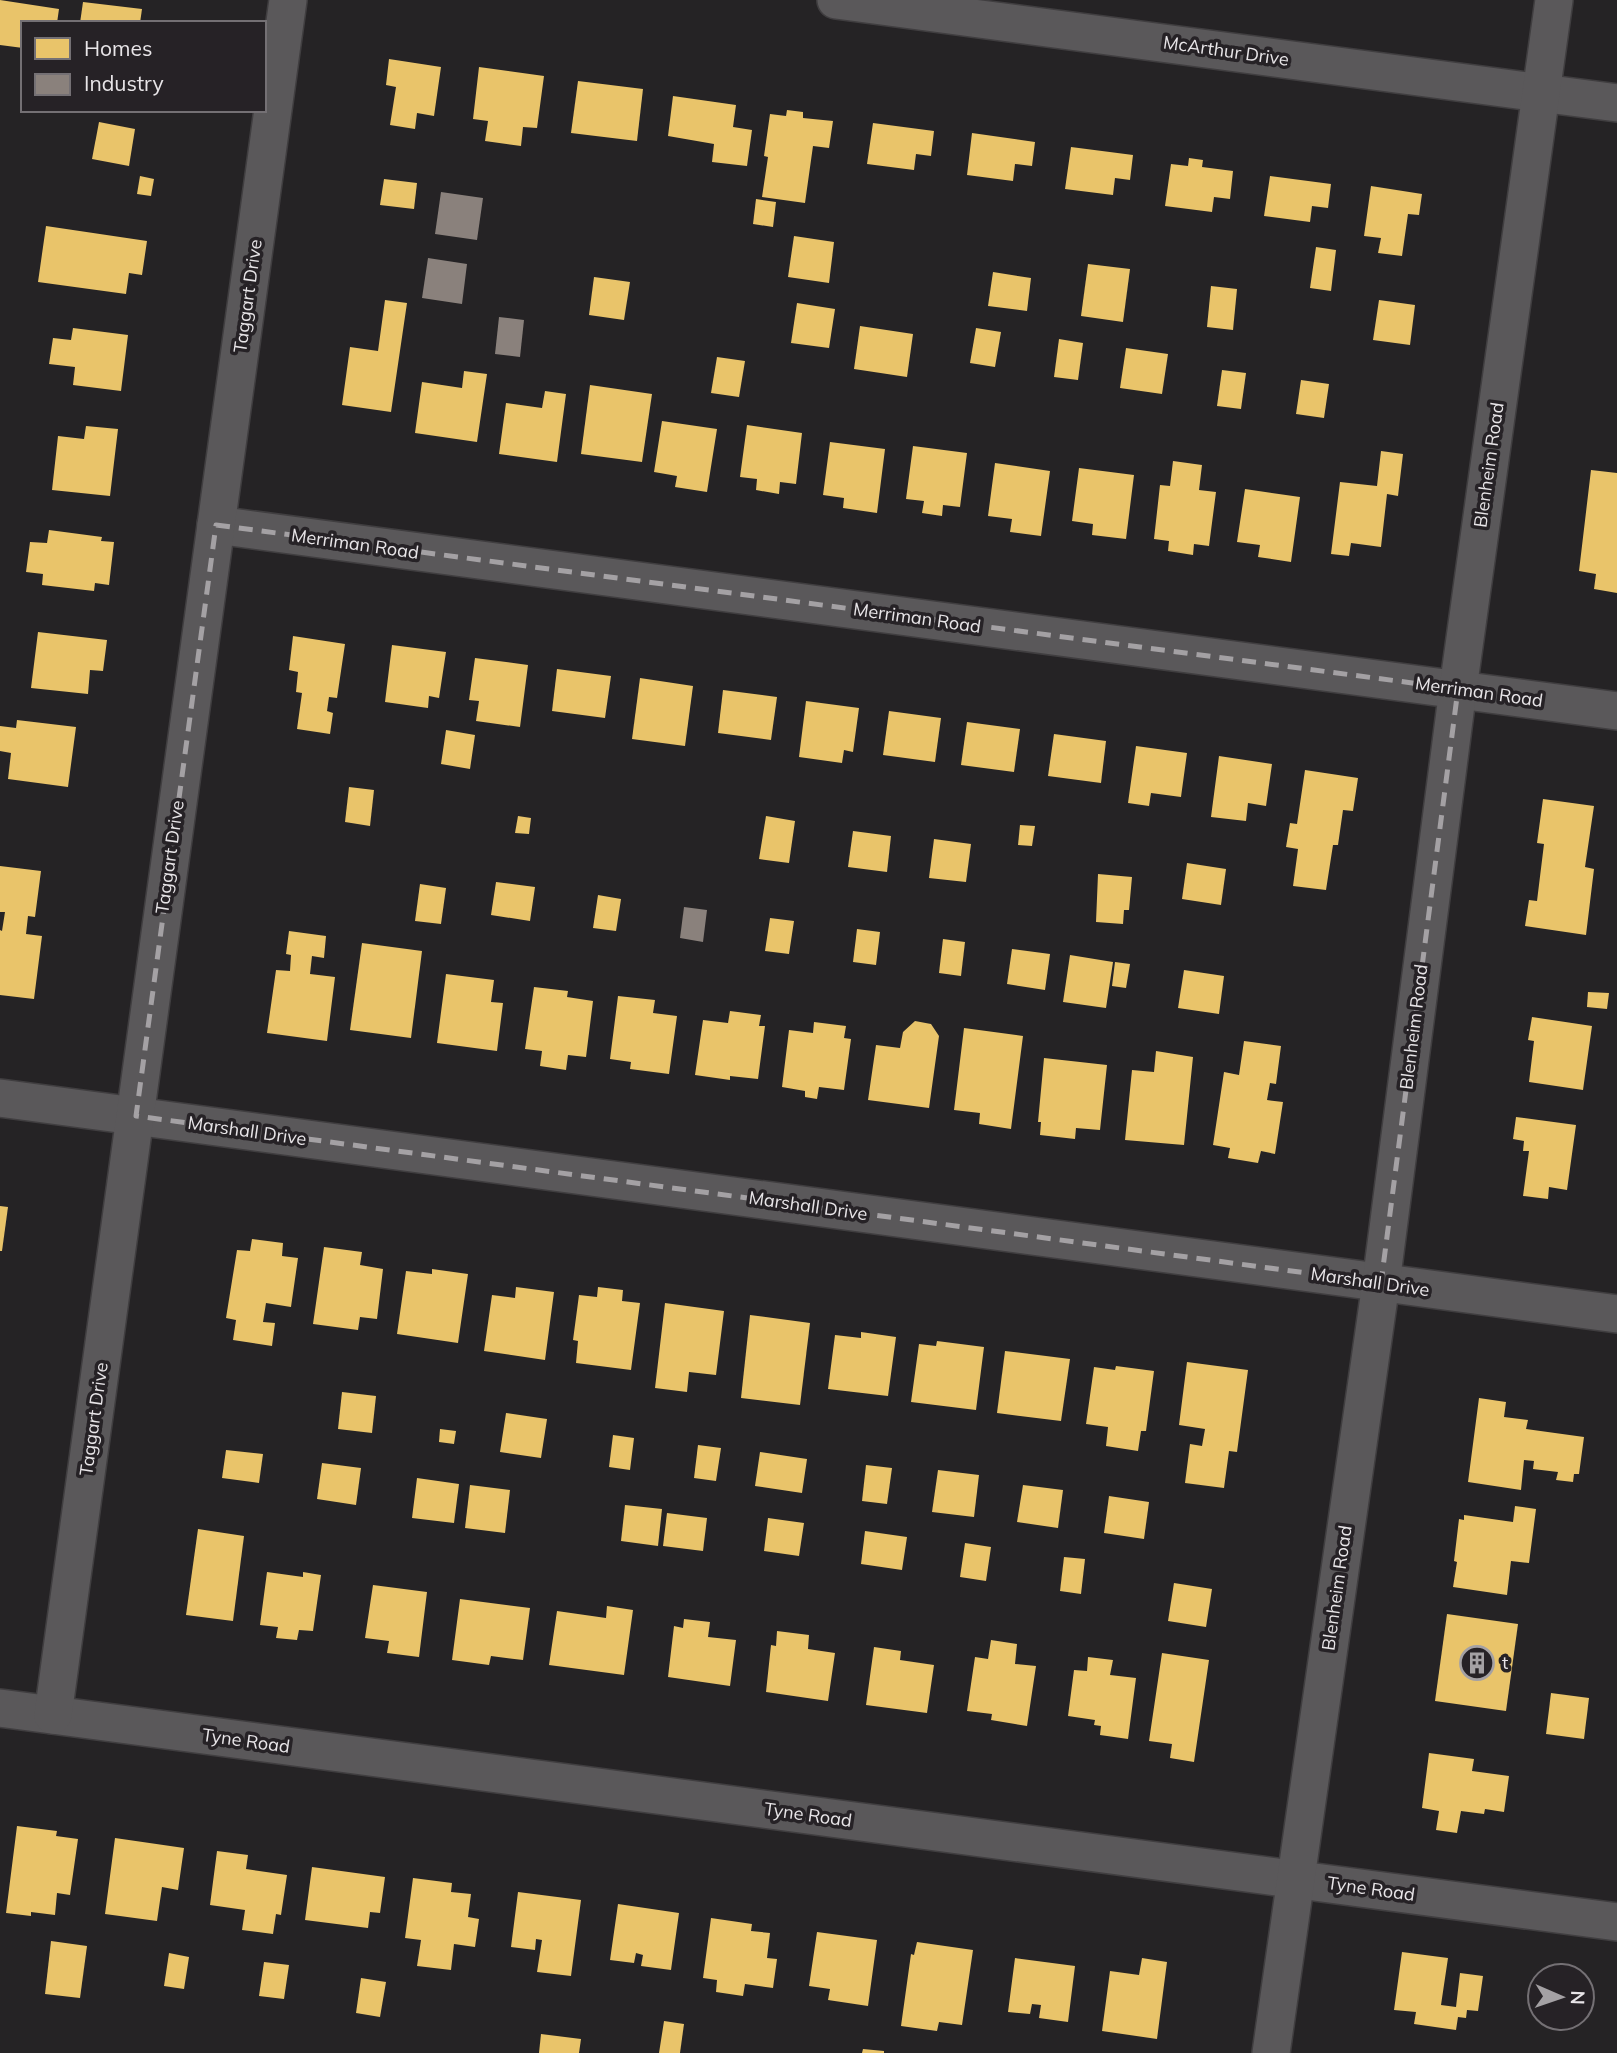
<svg xmlns="http://www.w3.org/2000/svg" width="1617" height="2053" font-family="Mulish,sans-serif">
  <rect width="100%" height="100%" fill="#252325"/>
  <g fill="#e9c46a">
    <polygon points="0,0 59,9 57,23 23,23 23,48 0,45"/>
    <polygon points="83,2 142,9 140,23 80,23"/>
    <polygon points="389,59 441,67 434,116 417,113 415,129 390,125 396,87 386,85"/>
    <polygon points="479,67 544,76 537,128 523,127 521,146 485,141 488,121 473,119"/>
    <polygon points="578,81 643,89 637,141 571,133"/>
    <polygon points="673,96 736,105 733,127 752,130 747,166 712,162 714,144 668,136"/>
    <polygon points="787,110 803,112 803,118 833,121 829,148 813,146 805,203 762,197 768,157 764,156 770,114 786,116"/>
    <polygon points="99,122 135,129 129,166 92,159"/>
    <polygon points="873,123 934,131 931,156 916,154 914,170 867,164"/>
    <polygon points="972,133 1035,142 1032,166 1015,164 1013,181 967,175"/>
    <polygon points="1071,147 1133,155 1130,180 1115,178 1113,195 1065,189"/>
    <polygon points="1189,158 1203,160 1202,167 1233,171 1230,199 1214,197 1212,212 1165,206 1171,164 1188,166"/>
    <polygon points="140,176 154,179 151,196 137,194"/>
    <polygon points="1270,176 1331,184 1328,208 1312,206 1310,222 1264,216"/>
    <polygon points="384,179 417,183 414,209 380,205"/>
    <polygon points="1371,186 1422,194 1419,215 1408,214 1402,256 1378,253 1381,238 1364,236"/>
    <polygon points="756,199 776,202 773,227 753,224"/>
    <polygon points="46,226 147,241 142,275 129,273 126,294 38,282"/>
    <polygon points="794,236 834,242 829,283 788,277"/>
    <polygon points="1316,247 1336,250 1331,291 1310,288"/>
    <polygon points="1088,264 1130,269 1123,322 1081,316"/>
    <polygon points="993,272 1031,278 1027,311 988,306"/>
    <polygon points="594,277 630,282 624,320 589,315"/>
    <polygon points="1211,286 1237,289 1233,330 1207,327"/>
    <polygon points="385,300 407,303 391,412 342,405 350,347 378,351"/>
    <polygon points="1379,300 1415,305 1410,345 1373,340"/>
    <polygon points="797,303 835,309 829,348 791,343"/>
    <polygon points="860,326 913,334 907,377 854,369"/>
    <polygon points="73,328 128,335 121,391 73,385 75,367 49,364 53,338 71,340"/>
    <polygon points="976,328 1001,332 995,367 970,363"/>
    <polygon points="1059,339 1083,343 1078,380 1054,377"/>
    <polygon points="1126,348 1168,354 1162,394 1120,388"/>
    <polygon points="717,357 745,361 739,397 711,393"/>
    <polygon points="1222,370 1246,373 1241,409 1217,406"/>
    <polygon points="464,371 487,374 477,442 415,433 422,382 462,388"/>
    <polygon points="1301,380 1329,384 1324,418 1296,414"/>
    <polygon points="590,385 652,394 642,462 581,454"/>
    <polygon points="545,391 566,394 557,462 499,454 506,403 542,408"/>
    <polygon points="662,421 717,429 707,492 675,487 677,476 654,472"/>
    <polygon points="747,425 802,433 796,484 780,482 779,494 756,490 757,479 740,477"/>
    <polygon points="86,426 118,429 110,496 52,490 58,436 84,439"/>
    <polygon points="830,442 885,449 877,513 843,508 844,498 823,495"/>
    <polygon points="913,446 967,453 960,507 943,505 942,516 922,513 924,501 906,499"/>
    <polygon points="1381,451 1403,454 1398,496 1387,494 1381,547 1351,543 1349,556 1331,554 1340,482 1377,486"/>
    <polygon points="1173,461 1202,465 1199,490 1216,492 1209,546 1194,544 1193,555 1168,551 1169,541 1154,539 1160,485 1170,486"/>
    <polygon points="995,463 1050,471 1041,536 1010,532 1012,519 988,516"/>
    <polygon points="1079,468 1134,475 1126,539 1092,535 1093,524 1072,521"/>
    <polygon points="1591,470 1617,473 1617,593 1594,589 1596,574 1579,571"/>
    <polygon points="1245,489 1300,497 1291,562 1258,557 1260,545 1237,542"/>
    <polygon points="49,530 102,537 101,541 114,542 109,585 95,583 94,591 42,585 43,574 26,572 30,542 47,543"/>
    <polygon points="38,632 107,640 103,671 90,670 88,694 31,688"/>
    <polygon points="293,636 345,644 337,698 329,697 327,711 333,713 330,734 297,729 302,693 296,692 298,672 289,670"/>
    <polygon points="392,645 446,652 439,698 429,696 428,708 385,702"/>
    <polygon points="475,658 528,665 520,727 476,721 479,701 469,700"/>
    <polygon points="557,669 611,676 605,718 552,711"/>
    <polygon points="640,678 693,686 685,746 632,739"/>
    <polygon points="723,690 777,697 771,740 718,733"/>
    <polygon points="806,701 859,708 853,752 844,750 842,763 799,757"/>
    <polygon points="889,711 941,718 935,762 883,755"/>
    <polygon points="17,720 76,727 68,787 8,779 11,753 0,751 0,726 16,728"/>
    <polygon points="967,722 1020,729 1014,772 961,765"/>
    <polygon points="446,730 475,735 470,769 441,764"/>
    <polygon points="1054,734 1106,741 1101,783 1048,776"/>
    <polygon points="1136,746 1187,753 1181,797 1151,793 1149,806 1128,803"/>
    <polygon points="1219,756 1272,764 1266,806 1248,803 1246,821 1211,817"/>
    <polygon points="1305,770 1358,778 1353,811 1343,810 1338,845 1333,845 1326,890 1293,886 1298,849 1286,847 1290,823 1297,824"/>
    <polygon points="349,787 374,790 370,826 345,822"/>
    <polygon points="1543,799 1594,806 1585,867 1594,869 1586,935 1525,926 1529,900 1537,901 1544,844 1537,843"/>
    <polygon points="518,816 531,818 529,834 515,833"/>
    <polygon points="766,816 795,821 789,863 759,859"/>
    <polygon points="1020,825 1035,826 1032,846 1018,845"/>
    <polygon points="853,831 891,836 887,872 848,867"/>
    <polygon points="934,839 971,844 966,882 929,878"/>
    <polygon points="1187,863 1226,869 1221,905 1182,899"/>
    <polygon points="0,866 41,871 35,917 28,916 26,934 42,936 34,999 0,995 0,930 2,931 5,912 0,912"/>
    <polygon points="1098,874 1132,877 1129,910 1124,910 1123,924 1096,922"/>
    <polygon points="496,882 535,887 530,921 491,915"/>
    <polygon points="420,884 446,888 441,924 415,921"/>
    <polygon points="598,895 621,899 616,931 593,928"/>
    <polygon points="770,918 794,921 789,954 765,951"/>
    <polygon points="857,929 880,932 876,965 853,962"/>
    <polygon points="289,931 326,936 324,958 312,956 310,974 335,977 327,1041 267,1033 276,970 290,971 291,955 286,954"/>
    <polygon points="943,939 965,942 961,976 939,973"/>
    <polygon points="362,943 422,951 411,1038 350,1030"/>
    <polygon points="1012,949 1050,954 1045,990 1007,984"/>
    <polygon points="1070,955 1113,962 1106,1008 1063,1002"/>
    <polygon points="1115,962 1130,964 1126,988 1112,986"/>
    <polygon points="1184,970 1224,976 1219,1014 1178,1008"/>
    <polygon points="446,974 494,980 491,1002 503,1003 497,1051 437,1043"/>
    <polygon points="534,987 568,991 567,997 593,1001 586,1057 568,1055 566,1070 540,1066 542,1051 525,1049"/>
    <polygon points="1588,992 1609,993 1607,1009 1587,1007"/>
    <polygon points="618,996 655,1000 653,1013 677,1016 669,1074 630,1069 631,1062 610,1059"/>
    <polygon points="730,1011 761,1015 759,1026 765,1026 758,1079 730,1076 730,1080 695,1075 703,1020 728,1023"/>
    <polygon points="1532,1017 1592,1026 1583,1090 1529,1082 1534,1041 1528,1040"/>
    <polygon points="915,1021 931,1024 939,1036 929,1108 868,1100 876,1045 900,1048 903,1032"/>
    <polygon points="814,1022 846,1026 844,1038 851,1039 844,1090 819,1087 817,1099 805,1097 805,1091 782,1087 789,1030 813,1033"/>
    <polygon points="964,1028 1023,1036 1011,1129 979,1124 980,1113 954,1110"/>
    <polygon points="1244,1041 1281,1046 1276,1084 1270,1083 1267,1100 1283,1102 1275,1154 1261,1151 1258,1163 1228,1158 1230,1148 1213,1145 1224,1072 1239,1075"/>
    <polygon points="1156,1051 1193,1057 1184,1145 1125,1140 1132,1070 1154,1072"/>
    <polygon points="1044,1058 1107,1065 1100,1130 1076,1128 1075,1139 1040,1135 1041,1122 1038,1122"/>
    <polygon points="1516,1117 1576,1125 1567,1190 1549,1187 1548,1199 1523,1196 1529,1151 1523,1151 1524,1141 1513,1139"/>
    <polygon points="0,1206 8,1207 2,1251 0,1251"/>
    <polygon points="252,1239 283,1243 282,1256 298,1258 291,1307 266,1303 263,1322 275,1323 272,1346 233,1340 236,1320 226,1318 237,1250 250,1251"/>
    <polygon points="324,1247 362,1252 360,1265 383,1269 377,1319 360,1317 358,1330 313,1324"/>
    <polygon points="432,1269 468,1274 458,1343 397,1334 406,1271 432,1274"/>
    <polygon points="516,1287 554,1292 545,1360 484,1351 492,1295 515,1298"/>
    <polygon points="598,1287 623,1290 622,1301 640,1303 631,1370 576,1363 578,1341 573,1340 579,1295 597,1297"/>
    <polygon points="665,1303 724,1311 716,1375 689,1372 687,1392 655,1388"/>
    <polygon points="750,1315 810,1323 800,1405 741,1398"/>
    <polygon points="861,1332 896,1337 888,1396 828,1389 835,1335 861,1338"/>
    <polygon points="937,1341 984,1347 976,1410 911,1402 919,1344 936,1346"/>
    <polygon points="1005,1351 1070,1359 1061,1421 997,1413"/>
    <polygon points="1187,1362 1248,1370 1237,1452 1229,1451 1224,1488 1185,1483 1190,1444 1202,1446 1205,1429 1179,1425"/>
    <polygon points="1116,1366 1154,1371 1146,1431 1141,1431 1138,1451 1106,1446 1108,1427 1086,1424 1094,1367 1115,1370"/>
    <polygon points="342,1392 376,1396 372,1433 338,1429"/>
    <polygon points="1479,1398 1506,1402 1504,1417 1528,1420 1526,1429 1584,1437 1579,1474 1574,1474 1573,1482 1556,1480 1558,1472 1533,1469 1534,1461 1524,1460 1521,1490 1468,1482"/>
    <polygon points="506,1413 547,1419 541,1458 500,1452"/>
    <polygon points="440,1429 456,1431 454,1444 439,1442"/>
    <polygon points="613,1435 634,1438 630,1470 609,1467"/>
    <polygon points="698,1445 721,1448 716,1481 694,1478"/>
    <polygon points="226,1450 263,1454 259,1483 222,1478"/>
    <polygon points="760,1452 807,1459 802,1493 755,1486"/>
    <polygon points="322,1463 361,1468 356,1505 317,1499"/>
    <polygon points="866,1465 892,1468 887,1504 862,1501"/>
    <polygon points="938,1470 979,1475 974,1517 932,1512"/>
    <polygon points="417,1478 459,1484 454,1523 412,1518"/>
    <polygon points="470,1485 510,1490 505,1533 465,1528"/>
    <polygon points="1023,1485 1063,1490 1058,1528 1017,1522"/>
    <polygon points="1109,1496 1149,1502 1144,1539 1104,1533"/>
    <polygon points="625,1505 662,1509 658,1546 621,1541"/>
    <polygon points="1515,1506 1536,1509 1529,1563 1511,1561 1507,1595 1453,1587 1457,1562 1454,1561 1459,1519 1464,1520 1464,1515 1513,1522"/>
    <polygon points="667,1513 707,1518 703,1551 663,1546"/>
    <polygon points="768,1518 804,1523 799,1556 764,1551"/>
    <polygon points="198,1529 244,1536 233,1621 186,1615"/>
    <polygon points="865,1531 907,1537 902,1570 861,1564"/>
    <polygon points="965,1543 991,1547 986,1581 960,1577"/>
    <polygon points="1064,1557 1085,1559 1081,1594 1060,1591"/>
    <polygon points="267,1572 303,1577 303,1572 321,1575 313,1631 299,1630 297,1640 276,1638 278,1627 260,1625"/>
    <polygon points="1174,1583 1212,1589 1206,1627 1168,1621"/>
    <polygon points="373,1585 427,1592 419,1657 387,1653 389,1641 365,1638"/>
    <polygon points="460,1599 530,1608 523,1660 491,1656 489,1665 452,1660"/>
    <polygon points="607,1606 633,1610 624,1675 549,1665 557,1611 606,1618"/>
    <polygon points="1447,1614 1518,1624 1506,1711 1435,1701"/>
    <polygon points="684,1619 710,1622 708,1637 736,1640 730,1686 668,1677 674,1626 683,1628"/>
    <polygon points="777,1631 809,1635 808,1649 835,1653 828,1701 766,1692 771,1645 776,1646"/>
    <polygon points="991,1640 1017,1644 1015,1664 1036,1666 1027,1726 991,1720 992,1714 967,1711 975,1657 988,1659"/>
    <polygon points="874,1647 901,1651 900,1660 934,1665 927,1713 866,1705"/>
    <polygon points="1162,1653 1209,1660 1194,1762 1170,1758 1172,1744 1149,1741"/>
    <polygon points="1088,1657 1113,1660 1110,1675 1136,1678 1128,1739 1100,1735 1101,1726 1094,1725 1095,1720 1068,1716 1074,1670 1087,1671"/>
    <polygon points="1551,1693 1589,1698 1584,1739 1546,1734"/>
    <polygon points="1429,1753 1474,1759 1472,1771 1509,1776 1504,1812 1485,1809 1484,1814 1461,1811 1457,1833 1436,1830 1439,1811 1422,1808"/>
    <polygon points="17,1826 57,1831 56,1836 78,1839 70,1895 57,1893 55,1915 31,1912 31,1916 6,1913"/>
    <polygon points="115,1838 184,1848 178,1890 162,1887 157,1921 105,1914"/>
    <polygon points="217,1851 248,1855 246,1869 287,1875 281,1915 276,1914 273,1934 242,1930 245,1910 210,1905"/>
    <polygon points="312,1867 385,1877 380,1913 370,1912 368,1928 305,1920"/>
    <polygon points="413,1878 452,1883 451,1892 471,1894 468,1917 479,1919 475,1947 454,1944 451,1970 417,1966 421,1940 405,1938"/>
    <polygon points="518,1892 581,1900 571,1976 537,1972 542,1940 536,1939 535,1950 511,1947"/>
    <polygon points="618,1904 679,1913 671,1970 641,1966 643,1955 636,1953 634,1963 610,1960"/>
    <polygon points="711,1918 752,1924 751,1931 770,1933 767,1958 777,1959 773,1988 745,1984 743,1996 716,1992 717,1980 703,1978"/>
    <polygon points="817,1932 877,1940 868,2006 828,2000 830,1989 809,1986"/>
    <polygon points="51,1941 87,1946 80,1998 45,1994"/>
    <polygon points="917,1942 973,1950 962,2025 939,2022 937,2031 901,2026 911,1954 914,1955"/>
    <polygon points="1402,1952 1448,1958 1441,2005 1456,2007 1460,1973 1483,1976 1478,2011 1467,2010 1466,2018 1458,2017 1456,2030 1414,2024 1416,2012 1394,2010"/>
    <polygon points="169,1953 189,1957 184,1989 164,1986"/>
    <polygon points="1015,1958 1075,1966 1068,2022 1039,2018 1041,2005 1032,2004 1030,2014 1008,2012"/>
    <polygon points="1142,1958 1167,1962 1157,2039 1102,2031 1110,1971 1139,1975"/>
    <polygon points="264,1962 289,1965 284,1999 259,1996"/>
    <polygon points="361,1978 386,1982 380,2017 356,2013"/>
    <polygon points="664,2021 684,2024 680,2053 659,2053"/>
    <polygon points="541,2034 581,2039 579,2053 539,2053"/>
    <polygon points="863,2049 884,2051 884,2053 862,2053"/>
  </g>
  <g fill="#8a817c">
    <polygon points="441,192 483,198 477,240 435,234"/>
    <polygon points="428,258 467,264 462,304 422,298"/>
    <polygon points="499,317 524,320 520,357 495,354"/>
    <polygon points="684,907 707,910 703,942 680,938"/>
  </g>
  <g fill="none" stroke-linecap="round" stroke-linejoin="round">
    <g stroke="#403e40" stroke-width="40">
      <g id="minor">
        <polyline points="836,0 1617,103"/>
        <polyline points="216,525 1617,711"/>
        <polyline points="0,1098 1617,1314"/>
        <polyline points="0,1708 1617,1922"/>
        <polyline points="53,1715 288,0"/>
        <polyline points="1271,2053 1381,1283 1458,689 1554,0"/>
      </g>
    </g>
    <use href="#minor" stroke="#5a585a" stroke-width="37"/>
  </g>
  <path fill="none" stroke="#a4a1a4" stroke-width="5" stroke-dasharray="14 9" stroke-linejoin="round" d="M216,525l1242,164 -77,594 -1245,-167z"/>
  <defs>
    <g id="building-ring" transform="scale(1.75)"><circle r="9.5" fill="#262226" stroke="#a4a1a4" stroke-width="1.5"/><path d="M-4-6H4V6H1V3H-1V6H-4ZM-2.5-4.3h1.7v1.8h-1.7ZM.8-4.3h1.7v1.8H.8ZM-2.5-1h1.7V.8h-1.7ZM.8-1h1.7V.8H.8Z" fill="#a4a1a4"/></g>
  </defs>
  <g fill-rule="evenodd">
    <use href="#building-ring" x="1477" y="1663"/>
  </g>
  <g text-anchor="middle" stroke-width="7" stroke-linejoin="round" paint-order="stroke">
    <g font-size="18" fill="#e8e5e8" stroke="#262226">
      <text transform="translate(1226 51) rotate(8)" y="6">McArthur Drive</text>
      <text transform="translate(248 296) rotate(-82)" y="6">Taggart Drive</text>
      <text transform="translate(1489 465) rotate(-82)" y="6">Blenheim Road</text>
      <text transform="translate(355 544) rotate(8)" y="6">Merriman Road</text>
      <text transform="translate(917 618) rotate(8)" y="6">Merriman Road</text>
      <text transform="translate(1479 692) rotate(8)" y="6">Merriman Road</text>
      <text transform="translate(170 857) rotate(-82)" y="6">Taggart Drive</text>
      <text transform="translate(1414 1027) rotate(-83)" y="6">Blenheim Road</text>
      <text transform="translate(247 1131) rotate(8)" y="6">Marshall Drive</text>
      <text transform="translate(808 1206) rotate(8)" y="6">Marshall Drive</text>
      <text transform="translate(1370 1282) rotate(8)" y="6">Marshall Drive</text>
      <text transform="translate(94 1419) rotate(-82)" y="6">Taggart Drive</text>
      <text transform="translate(1337 1588) rotate(-82)" y="6">Blenheim Road</text>
      <text transform="translate(246 1741) rotate(8)" y="6">Tyne Road</text>
      <text transform="translate(808 1815) rotate(8)" y="6">Tyne Road</text>
      <text transform="translate(1371 1889) rotate(8)" y="6">Tyne Road</text>
    </g>
    <g font-size="18" fill="#e8e5e8" stroke="#262226" text-anchor="start">
      <text x="1502" y="1669">t</text>
    </g>
  </g>
  <rect x="21" y="21" width="245" height="91" fill="#262226" stroke="#747074" stroke-width="2"/>
  <rect x="35" y="38" width="35" height="21" fill="#e9c46a" stroke="#747074" stroke-width="2"/>
  <text x="84" y="56" font-size="21" fill="#e8e5e8">Homes</text>
  <rect x="35" y="74" width="35" height="21" fill="#8a817c" stroke="#747074" stroke-width="2"/>
  <text x="84" y="91" font-size="21" fill="#e8e5e8">Industry</text>
  <g transform="translate(1561 1997) rotate(92)"><circle r="33" fill="#262226" stroke="#747074" stroke-width="2"/>
  <path d="M0-5L12 26L0 18L-12 26Z" fill="#a4a1a4"/>
  <text y="-10" font-size="19" font-weight="bold" text-anchor="middle" fill="#e8e5e8">N</text>
  </g>
</svg>
